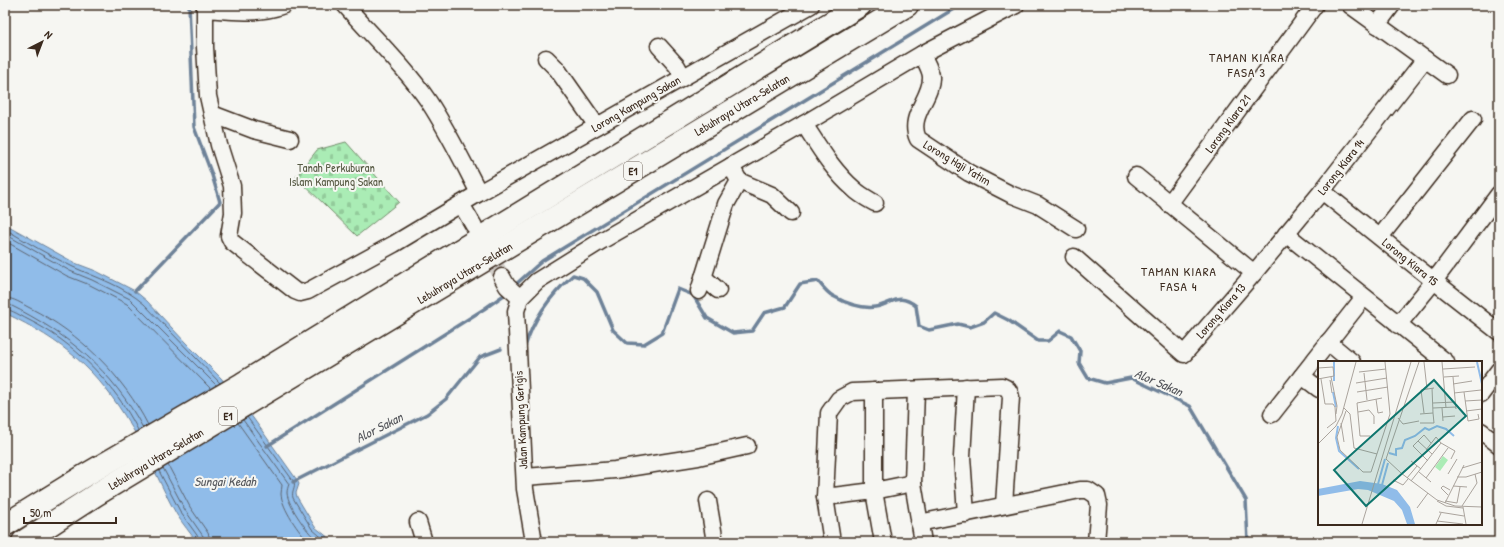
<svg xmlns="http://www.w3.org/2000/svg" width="1504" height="547" font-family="'Patrick Hand',sans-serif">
  <defs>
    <pattern id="cemetery-stones" width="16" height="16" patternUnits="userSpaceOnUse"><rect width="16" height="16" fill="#aaecb5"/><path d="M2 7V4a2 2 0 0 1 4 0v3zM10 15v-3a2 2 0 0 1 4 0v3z" fill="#93cb9b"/></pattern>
  </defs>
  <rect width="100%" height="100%" fill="#f6f6f2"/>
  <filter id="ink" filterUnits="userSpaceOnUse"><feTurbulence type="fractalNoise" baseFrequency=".025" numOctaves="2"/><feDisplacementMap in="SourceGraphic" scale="8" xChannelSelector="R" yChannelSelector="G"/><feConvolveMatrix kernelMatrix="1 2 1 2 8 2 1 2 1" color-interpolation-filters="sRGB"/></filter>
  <g filter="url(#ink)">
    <polygon fill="url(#cemetery-stones)" stroke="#728b6a" points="346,142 399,202 357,236 296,177 317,150"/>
    <path fill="#90bce9" stroke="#6e8298" d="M5,224l70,39 21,8 39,20 12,10 38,41 36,36 32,40 44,62 2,4 -3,9 1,4 18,30 19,15h-137c-7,-9 -14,-18 -20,-27 -17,-29 -28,-61 -46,-89 -33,-56 -68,-85 -126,-113z"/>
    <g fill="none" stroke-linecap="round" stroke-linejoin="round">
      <g stroke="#5d646f" stroke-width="1">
        <path d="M5,229c22,13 45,27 68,38 25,11 50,19 71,37l76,79"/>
        <polyline points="5,234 70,271 92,280 130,299 216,385"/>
        <polyline points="5,241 67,276 90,285 127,304 210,388"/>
        <path d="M5,298c9,0 17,6 25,10 50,25 93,68 118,117"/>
        <path d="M5,304l5,1c57,28 103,66 133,123"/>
        <path d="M5,309c7,1 16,7 22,10 47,23 88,65 111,111"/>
        <path d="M247,417l47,65c2,5 -3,9 -1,16l19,31 15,13"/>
        <path d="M243,420l46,64c-1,3 -2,6 -2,9 1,13 22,42 32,49"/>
        <path d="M238,423l44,62c0,3 -1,6 -1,9 1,14 18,39 28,48"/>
        <polyline points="168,465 190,507 208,533 211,542"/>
        <polyline points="163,468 185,510 203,536 205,542"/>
        <polyline points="159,471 181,513 199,538 200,542"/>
      </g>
      <g stroke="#6e8298" stroke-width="3.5">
        <polyline points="515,285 542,261 960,5"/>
        <polyline points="135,291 220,202 212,175 194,127 189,5"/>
        <path d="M525,347c8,-28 26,-52 48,-72l10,3 14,14 16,38 14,13 17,1 18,-11 16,-44 15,6 14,23 26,15 19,-2 12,-18 21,-6 15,-23 18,-3c4,5 9,12 15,15 12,7 29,13 42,11 18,-3 23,-15 41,-1l3,20 10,4 29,-6 12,3 14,-5 10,-9 14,7 30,21h10l12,-10 11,5 9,15 -1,12 9,15 17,5 26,-5 59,28 56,94 2,42"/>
        <polyline points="267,446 484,309 504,295"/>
        <polyline points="293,482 427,414 446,399 480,357 501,349"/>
      </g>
      <polyline stroke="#d1cdc8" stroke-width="16" stroke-dasharray="16 8" stroke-linecap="butt" points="485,246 502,277"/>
      <g stroke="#3b2a1e" stroke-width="19">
        <g id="minor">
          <polyline points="205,5 205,47 208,96 219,145 232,186 233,213 229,236 232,242 295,291 300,293 308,291 394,244 479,193 811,5"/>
          <path d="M345,5c28,32 60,62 84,97 19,29 34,60 50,91"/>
          <polyline points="1350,5 1447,75"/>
          <path d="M205,9c27,2 53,6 79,-4"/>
          <polyline points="1377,25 1392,5"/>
          <polyline points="659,46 677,66 683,77"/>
          <path d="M922,54c3,7 9,16 9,23 1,21 -24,39 -13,62l51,34 41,21 28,11 38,24"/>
          <polyline points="546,58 557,69 597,126"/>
          <polyline points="212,114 254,130 290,139"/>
          <path d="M804,124c15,23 29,47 50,65 6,6 14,10 21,14"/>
          <polyline points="739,181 772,195 791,213"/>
          <polyline points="1322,191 1434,281 1499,332"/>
          <polyline points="461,204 474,226"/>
          <polyline points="1169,204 1315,5"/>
          <polyline points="1286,234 1446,362"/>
          <polyline points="1380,237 1473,119"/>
          <polyline points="1074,257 1184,354 1254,273 1136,176"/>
          <polyline points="1254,273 1322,191 1425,59"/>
          <polyline points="502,277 507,286 520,298"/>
          <polyline points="703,277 718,290"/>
          <polyline points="699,291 726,204 739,181 731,166"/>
          <polyline points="1398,325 1434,281 1499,194"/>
          <polyline points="1328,342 1352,362"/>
          <polyline points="1302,376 1319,389"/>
          <polyline points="916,390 913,483 923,542"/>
          <polyline points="874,391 874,491 883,542"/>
          <polyline points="1481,394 1499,370"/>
          <polyline points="1272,414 1364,297"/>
          <polyline points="1481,431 1499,445"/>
          <polyline points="525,477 615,470 698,457 747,446"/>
          <polyline points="825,497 874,491 913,483"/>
          <polyline points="708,501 715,542"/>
          <polyline points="966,514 962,457 966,387"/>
          <polyline points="418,522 424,542"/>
          <polyline points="919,523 1080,490 1088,490 1097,496 1099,505 1096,542"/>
          <polyline points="534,542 525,489 516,311 520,298 537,281 601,241 804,124 922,54 1016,5"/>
          <path d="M832,542l-7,-45 4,-84 10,-14 13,-7 150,-6c6,2 8,5 9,11l-7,108"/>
        </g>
      </g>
      <g stroke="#3b2a1e" stroke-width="25">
        <g id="highway">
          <polyline points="5,525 84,476 242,384 860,5"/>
          <polyline points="23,542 97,494 907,5"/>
        </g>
      </g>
      <use href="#minor" stroke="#f6f6f2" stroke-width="16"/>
      <use href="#highway" stroke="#f6f6f2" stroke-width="22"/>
    </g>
  </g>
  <g text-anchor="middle" stroke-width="4" stroke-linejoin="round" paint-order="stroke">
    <g fill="#f6f6f2" stroke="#73675e" stroke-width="1">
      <rect x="624" y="162" width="18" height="18" rx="3"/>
      <rect x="219" y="407" width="18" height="18" rx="3"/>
    </g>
    <g font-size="11" font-weight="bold" fill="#3b2a1e">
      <text x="633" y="175">E1</text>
      <text x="228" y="420">E1</text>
    </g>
    <g font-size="12" fill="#3b2a1e" stroke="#f6f6f2">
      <text transform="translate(636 104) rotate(-30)" y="4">Lorong Kampung Sakan</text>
      <text transform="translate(742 105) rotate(-31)" y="4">Lebuhraya Utara–Selatan</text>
      <text transform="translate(1228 124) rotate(-54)" y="4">Lorong Kiara 21</text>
      <text transform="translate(957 163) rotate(31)" y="4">Lorong Haji Yatim</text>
      <text transform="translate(1341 167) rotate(-52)" y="4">Lorong Kiara 14</text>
      <text transform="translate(1410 262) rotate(39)" y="4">Lorong Kiara 15</text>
      <text transform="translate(465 273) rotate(-31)" y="4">Lebuhraya Utara–Selatan</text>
      <text transform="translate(1221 311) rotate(-49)" y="4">Lorong Kiara 13</text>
      <text transform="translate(521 420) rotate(-93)" y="4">Jalan Kampung Gerigis</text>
      <text transform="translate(156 459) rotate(-31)" y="4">Lebuhraya Utara–Selatan</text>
    </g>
    <g font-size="12" fill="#575a44" stroke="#f6f6f2">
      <text x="336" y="172">Tanah Perkuburan<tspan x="336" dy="14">Islam Kampung Sakan</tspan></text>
    </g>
    <g font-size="13" letter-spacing="1" fill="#3b2a1e" stroke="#f6f6f2">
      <text x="1247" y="62">TAMAN KIARA<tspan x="1247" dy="15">FASA 3</tspan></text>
      <text x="1179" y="276">TAMAN KIARA<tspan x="1179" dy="15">FASA 4</tspan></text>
    </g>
    <g font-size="13" font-style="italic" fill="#54565b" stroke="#f6f6f2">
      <text transform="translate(1159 382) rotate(23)" y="5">Alor Sakan</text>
      <text transform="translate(379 427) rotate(-27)" y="5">Alor Sakan</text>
      <text x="225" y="486">Sungai Kedah</text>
    </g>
  </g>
  <g transform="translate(1318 361)">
    <rect width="164" height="164" fill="#f6f6f2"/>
    <path d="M125,95l5,4 -8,11 -5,-4z" fill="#aaecb5"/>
    <path d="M42,120l22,3 15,6 13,17 5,17h-8l-5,-14 -8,-9 -26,-11 -10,-1 -40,7v-7z" fill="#90bce9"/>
    <path fill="none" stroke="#90bce9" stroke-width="2" d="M16,1v19M159,1l5,22M15,31l3,15M20,65l-2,12 3,13 20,18M71,92l7,2v-6l6,-1 3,-8 10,-4 10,-8 4,2 8,-4 9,3 8,7M60,123l7,-25M64,124l6,-22"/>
    <path fill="none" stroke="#aba49d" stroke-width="1" d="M106,1l3,27M124,1l4,46M0,7l15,-1 1,9 -16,3M125,8l32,-2M41,11l27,-3M46,12l3,27M13,16l6,29 -1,8M126,16l15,-1M135,16l3,32M3,18l4,25h8l2,3 1,14 -9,7M12,19l2,13M38,22l31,-5M135,23l19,-3M114,27l1,25M39,31l31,-5M146,31l4,29 11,-2 -1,-5M136,32l27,-3M58,38l2,14 5,-1M147,40l17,-1M115,42l22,-1M26,47l6,6 4,34 23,6M115,47l23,-1M124,47l1,13M28,50l-9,26 3,13 23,22h8l19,-58 -5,-52M148,50l16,-2M40,51l11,-2 5,6v8M106,52l-3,-23 13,-2M102,53l13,-1 1,10h-14M125,56l12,-1M80,57l5,6 16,-3M23,62l3,19M52,75h-10l-3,-33 25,-5M100,80l14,13M0,83l18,-18 6,-12 14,-52M108,89l10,-13 5,6 14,8 -4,8M68,98l15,14 36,27 18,6 27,1M68,98l33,-97M93,100l10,8M110,100l-15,-15 11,-11 7,8M144,107l20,-6M101,111l12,10M130,113l9,-15M139,116h9l16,-5M89,117l10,-12M108,117l22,-30M75,119l10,5 5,-6M93,120l30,-38M135,125l14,1M130,134l-7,-7 2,-2 7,4M119,140l9,5 17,2M127,140l12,2 3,-16M127,142l19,-38M144,145l15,-23 -2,-9M145,146l3,17M99,147l11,-15M121,151l25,4M119,160l26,3M44,163l49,-162M118,163l5,-11"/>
    <path fill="#0f766e" fill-opacity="0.15" stroke="#0f766e" stroke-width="2" d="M116,19l32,36 -100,90 -32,-36z"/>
    <rect width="164" height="164" fill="none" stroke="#3b2a1e" stroke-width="2"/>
  </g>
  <rect width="1504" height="547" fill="none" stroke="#f6f6f2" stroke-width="20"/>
  <rect x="10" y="10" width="1484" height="527" fill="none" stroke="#3b2a1e" stroke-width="1.5" filter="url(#ink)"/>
  <g transform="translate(42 42) rotate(42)" stroke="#f6f6f2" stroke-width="3" paint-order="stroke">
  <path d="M0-3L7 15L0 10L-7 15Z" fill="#3b2a1e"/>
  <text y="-6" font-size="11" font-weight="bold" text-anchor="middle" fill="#3b2a1e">N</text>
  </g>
  <path d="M24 517v6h92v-6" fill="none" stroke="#3b2a1e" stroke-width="2"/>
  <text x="30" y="517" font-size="12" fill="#3b2a1e" stroke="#f6f6f2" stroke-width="3" paint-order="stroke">50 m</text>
</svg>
